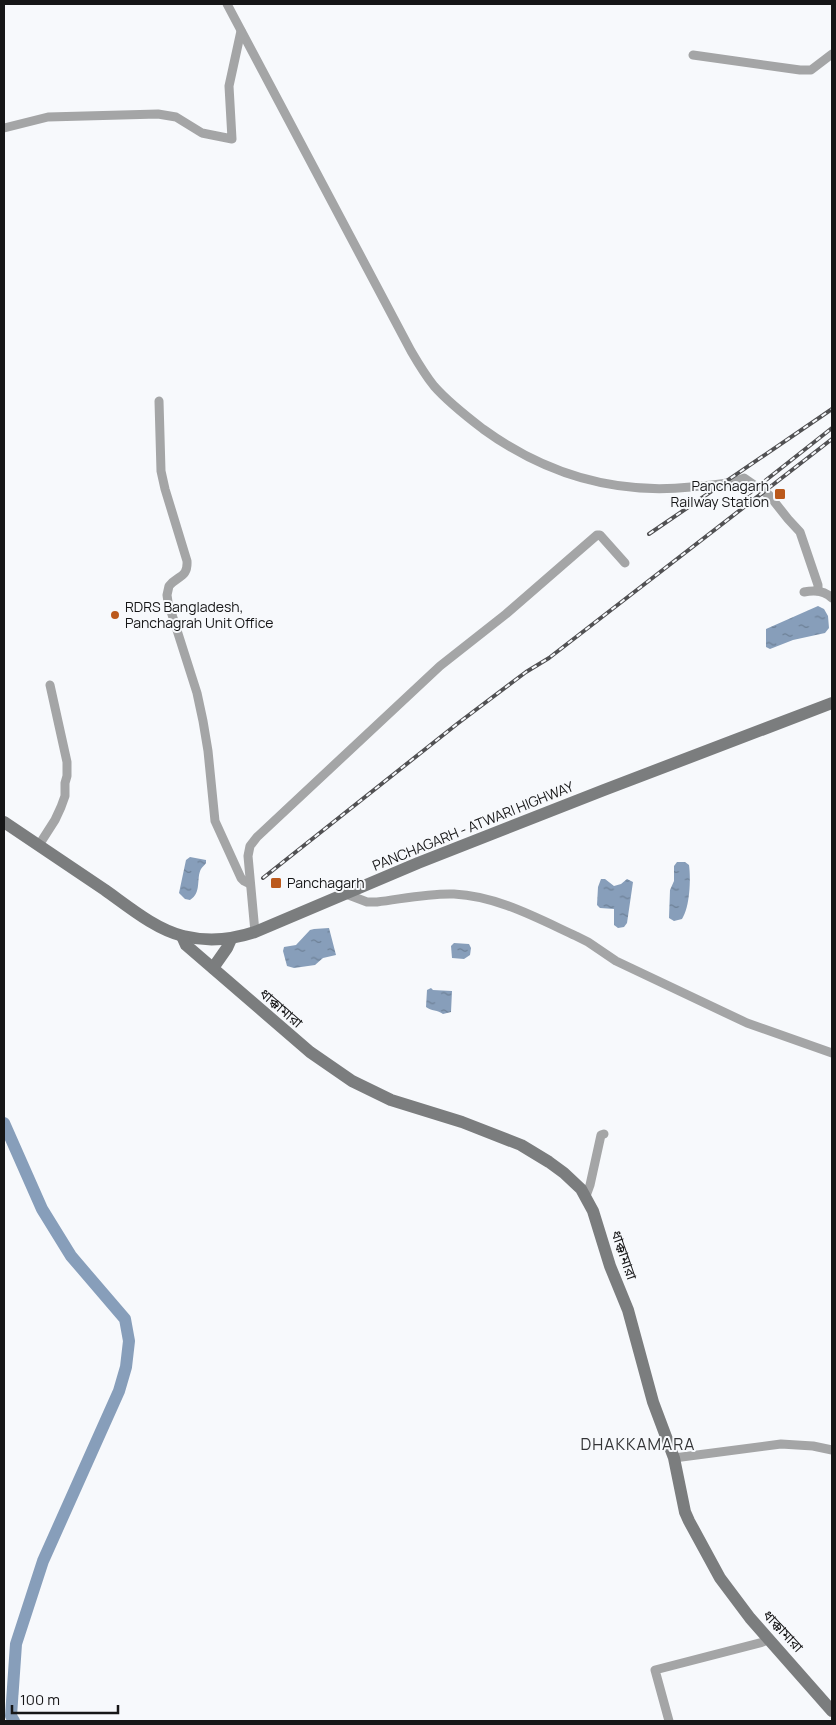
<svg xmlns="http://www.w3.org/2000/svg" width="836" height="1725" font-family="Manrope,'Noto Sans Bengali',sans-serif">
  <defs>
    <pattern id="water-ripples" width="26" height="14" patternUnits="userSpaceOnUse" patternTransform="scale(1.25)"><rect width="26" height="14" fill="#879eba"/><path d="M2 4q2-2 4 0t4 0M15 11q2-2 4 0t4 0" fill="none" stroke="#6d8096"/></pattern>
  </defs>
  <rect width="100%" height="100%" fill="#f7f9fc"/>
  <g fill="url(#water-ripples)">
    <polygon points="818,606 824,609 828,616 829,628 825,633 793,640 770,649 766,647 766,629"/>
    <path d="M190,857l16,3v3c-1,2 -4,4 -5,6 -5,9 1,24 -11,31l-5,-1 -6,-6 7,-33z"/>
    <path d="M677,862h8l4,3c2,14 1,42 -7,54l-8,2 -5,-3 1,-28 4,-9v-15z"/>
    <polygon points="601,879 605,879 614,886 621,884 627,879 633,882 627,923 624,927 618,928 614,925 614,909 600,908 597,905 598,887"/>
    <polygon points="329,928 336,955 323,958 315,965 294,968 287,966 283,951 284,947 296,945 310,930 314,929"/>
    <polygon points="454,943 469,944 471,948 470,955 464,959 452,958 451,946"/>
    <path d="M431,988l2,2 19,1 -1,21 -8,2c-5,-4 -12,-3 -17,-7l1,-17z"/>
  </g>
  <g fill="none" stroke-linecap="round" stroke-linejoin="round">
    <polyline stroke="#879eba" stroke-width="12" points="4,1123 42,1209 71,1256 125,1319 129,1341 126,1367 119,1391 43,1561 16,1644 11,1716 14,1721"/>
    <g stroke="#a4a5a6" stroke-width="9">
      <path d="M227,4l184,347c7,12 14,24 23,35 14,16 32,30 49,43 62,45 131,66 208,58 17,-2 37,-2 53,-9l25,17 19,24 12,13 18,53v6"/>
      <polyline points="693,55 800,70 811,70 832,54"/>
      <polyline points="4,128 48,117 158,114 176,117 202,133 232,139 229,86 241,31"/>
      <path d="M159,401l2,70 4,18 22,72c1,17 -9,14 -18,25l-2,9 1,7 29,91 6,28 5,30 7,70 26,57 3,3 6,3"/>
      <path d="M804,592c10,-2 20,-2 28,6"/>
      <polyline points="39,845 55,820 61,807 65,796 65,783 67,776 67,762 50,685"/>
      <path d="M346,894l21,8h10c25,-3 52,-9 77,-8 43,2 83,24 122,42l12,6 28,19 131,62 85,30"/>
      <polyline points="255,932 248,856 250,846 257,837 440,666 506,614 597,535 600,535 625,563"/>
      <polyline points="586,1196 590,1185 601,1135 604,1134"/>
      <polyline points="674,1458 781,1444 813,1446 832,1450"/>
      <polyline points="669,1721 655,1670 763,1642 769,1638"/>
    </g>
    <g stroke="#7b7d7e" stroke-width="12">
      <path d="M4,822c33,22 67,45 101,68 24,17 50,39 78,46 25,6 48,4 72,-4l163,-69 186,-73 228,-87"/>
      <polyline points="182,936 186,945 310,1052 352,1081 391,1100 462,1122 521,1145 549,1162 564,1173 581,1189 593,1211 610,1266 628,1310 653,1402 674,1458 685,1512 689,1521 720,1578 750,1618 832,1711"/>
      <polyline points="213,968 227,948 231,939"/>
    </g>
    <g stroke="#515153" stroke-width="4">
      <g id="rail">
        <polyline points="747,495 832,428"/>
        <polyline points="649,534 832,409"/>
        <polyline points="263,878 457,724 526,672 549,658 832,439"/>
      </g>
    </g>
    <use href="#rail" stroke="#f7f9fc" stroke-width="2" stroke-dasharray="5.5" stroke-linecap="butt"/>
  </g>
  <g fill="#bb591c" stroke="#f7f9fc" stroke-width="2">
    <rect x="774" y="488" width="12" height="12" rx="2.5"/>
    <circle cx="115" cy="615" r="5"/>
    <rect x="270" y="877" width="12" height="12" rx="2.5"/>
  </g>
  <g text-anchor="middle" stroke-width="4" stroke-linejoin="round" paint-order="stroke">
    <g font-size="14" fill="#161617" stroke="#f7f9fc" text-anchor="start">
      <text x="769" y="491" text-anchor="end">Panchagarh<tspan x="769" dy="16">Railway Station</tspan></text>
      <text x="125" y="612">RDRS Bangladesh,<tspan x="125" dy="16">Panchagrah Unit Office</tspan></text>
      <text x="287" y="888">Panchagarh</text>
    </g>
    <g font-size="14" fill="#161617" stroke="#f7f9fc">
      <text transform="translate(473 826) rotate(-22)" y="5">PANCHAGARH - ATWARI HIGHWAY</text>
      <text transform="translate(281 1008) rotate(41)" y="5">ধাক্কামারা</text>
      <text transform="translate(624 1255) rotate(71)" y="5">ধাক্কামারা</text>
      <text transform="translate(783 1631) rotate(47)" y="5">ধাক্কামারা</text>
    </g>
    <g font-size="16" letter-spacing="1" fill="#333436" stroke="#f7f9fc">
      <text x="638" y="1450">DHAKKAMARA</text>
    </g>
  </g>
  <rect width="836" height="1725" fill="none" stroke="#161617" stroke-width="10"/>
  <path d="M12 1705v8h106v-8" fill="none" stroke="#161617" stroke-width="2.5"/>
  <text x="20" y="1705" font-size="15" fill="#161617" stroke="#f7f9fc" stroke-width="4" paint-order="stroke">100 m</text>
</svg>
